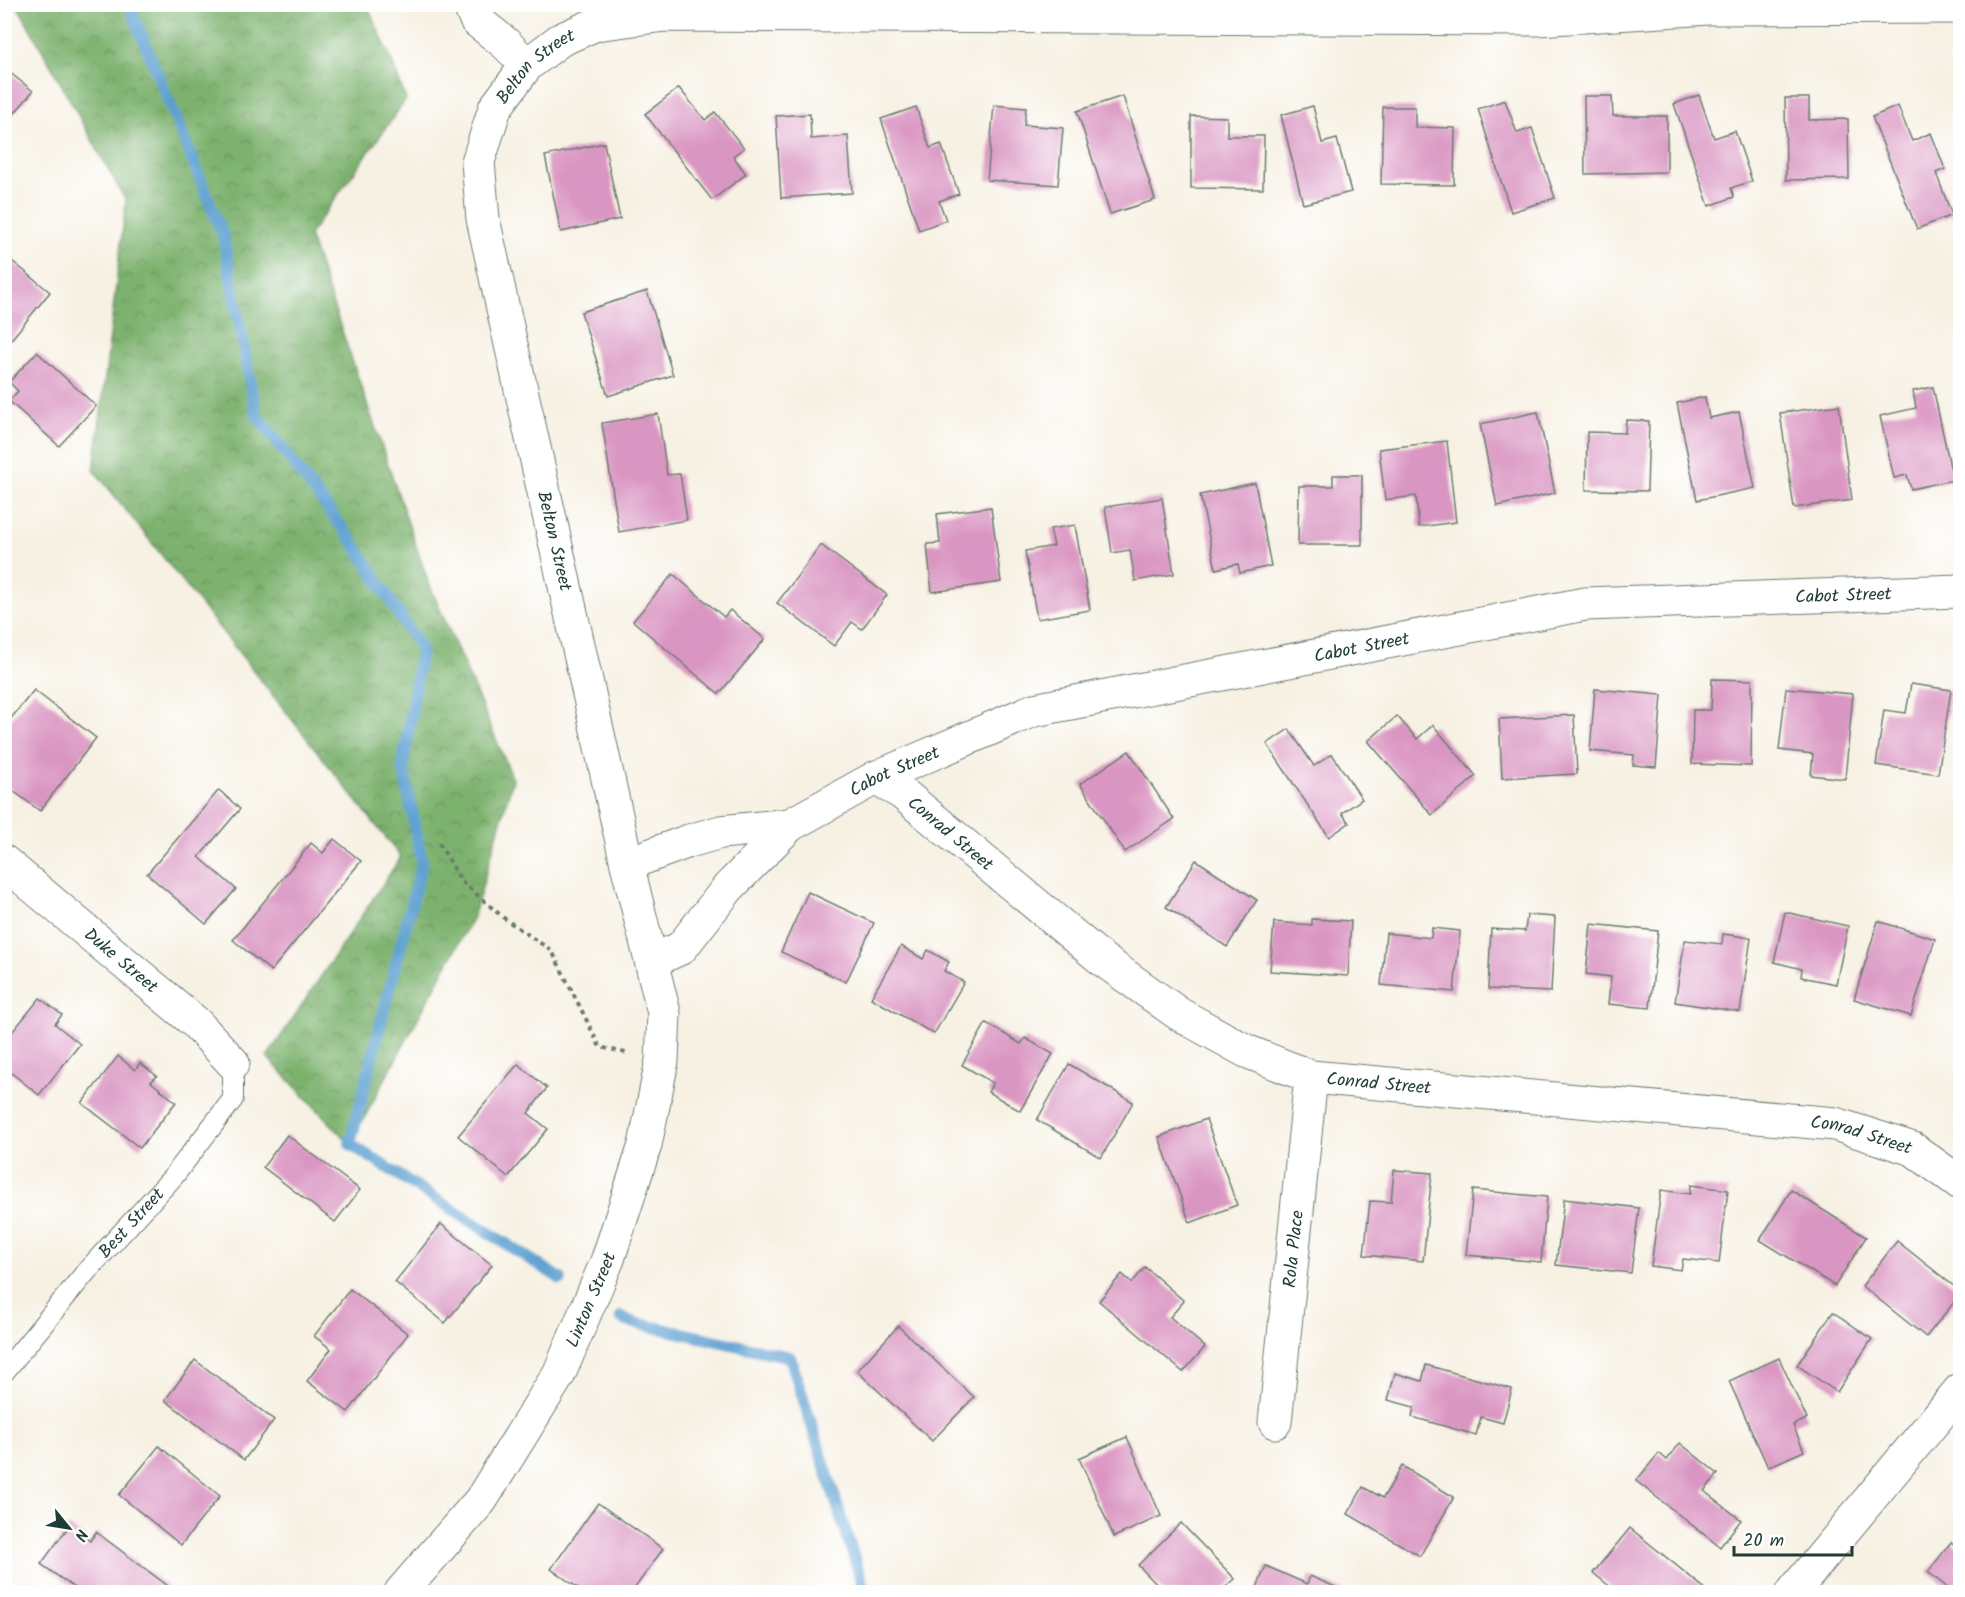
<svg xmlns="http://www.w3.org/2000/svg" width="1965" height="1597" font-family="Kalam,sans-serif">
  <defs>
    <pattern id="forest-crowns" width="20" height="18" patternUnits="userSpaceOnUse" patternTransform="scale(1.5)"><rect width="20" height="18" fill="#7db26e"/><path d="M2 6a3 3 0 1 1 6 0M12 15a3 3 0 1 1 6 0" fill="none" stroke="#66925b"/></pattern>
  </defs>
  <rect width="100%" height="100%" fill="#fff"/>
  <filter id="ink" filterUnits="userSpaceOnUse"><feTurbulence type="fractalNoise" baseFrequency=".0167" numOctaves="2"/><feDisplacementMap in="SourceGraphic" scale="12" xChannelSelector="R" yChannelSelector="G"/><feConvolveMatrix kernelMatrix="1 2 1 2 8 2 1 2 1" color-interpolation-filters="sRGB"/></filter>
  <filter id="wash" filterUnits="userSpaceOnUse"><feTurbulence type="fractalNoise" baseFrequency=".008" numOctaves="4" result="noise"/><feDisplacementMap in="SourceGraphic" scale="24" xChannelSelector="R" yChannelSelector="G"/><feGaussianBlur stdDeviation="1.35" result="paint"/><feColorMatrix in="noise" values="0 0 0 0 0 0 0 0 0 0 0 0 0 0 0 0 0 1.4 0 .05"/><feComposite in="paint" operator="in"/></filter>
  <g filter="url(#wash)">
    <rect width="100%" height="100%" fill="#f7f1e3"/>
    <polygon fill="url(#forest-crowns)" stroke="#4e7851" stroke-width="1.5" points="17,5 367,5 390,56 406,100 309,235 428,581 513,779 474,915 350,1144 267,1057 401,857 94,470 126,201"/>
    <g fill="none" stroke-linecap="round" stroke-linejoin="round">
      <g stroke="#5da0d1" stroke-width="12">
        <polyline points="129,4 223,235 256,414 356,546 421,649 403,766 422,862 350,1144 561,1279"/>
        <polyline points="621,1317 627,1321 790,1357 865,1592"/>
      </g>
    </g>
    <g id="blocks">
      <g fill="#da96c2">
        <polygon points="4,68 33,91 4,126"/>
        <polygon points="679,88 705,120 715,112 744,148 733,156 746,174 712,200 645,114"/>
        <polygon points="1699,95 1714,138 1735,131 1752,181 1731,188 1734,197 1709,206 1674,104"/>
        <polygon points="1123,96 1155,200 1110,214 1077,111"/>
        <polygon points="1584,96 1612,96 1613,116 1667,116 1667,172 1585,174"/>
        <polygon points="1785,98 1809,98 1809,120 1848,119 1849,179 1786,180"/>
        <polygon points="1505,100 1517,133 1532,128 1555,198 1511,212 1478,109"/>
        <polygon points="994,105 1026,108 1024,125 1063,128 1058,185 987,180"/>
        <polygon points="1313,106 1322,143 1337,139 1351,192 1303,204 1281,115"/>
        <polygon points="1898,106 1912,141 1931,133 1945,169 1936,173 1952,215 1917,229 1872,117"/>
        <polygon points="916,107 930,148 941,144 959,194 939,201 946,220 919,230 881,119"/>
        <polygon points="1383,107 1415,107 1415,127 1455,128 1454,185 1381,184"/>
        <polygon points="810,114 811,139 848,136 852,193 781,198 776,116"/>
        <polygon points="1191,116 1227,117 1227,136 1264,136 1263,189 1191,188"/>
        <polygon points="604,143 620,219 561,232 545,156"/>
        <polygon points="6,256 50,292 10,341 4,337 4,258"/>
        <polygon points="647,291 673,375 608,396 581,312"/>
        <polygon points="37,352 96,406 59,446 9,401 18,391 9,382"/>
        <polygon points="1933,387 1953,480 1911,489 1907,475 1894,478 1880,416 1916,408 1913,391"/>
        <polygon points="1705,397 1709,418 1739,412 1755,488 1697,500 1677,403"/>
        <polygon points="1839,405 1852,500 1794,508 1780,413"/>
        <polygon points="1538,412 1555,493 1497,506 1480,424"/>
        <polygon points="658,414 667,475 680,474 687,520 619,532 602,423"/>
        <polygon points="1626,420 1649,421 1647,491 1586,490 1587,432 1625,433"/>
        <polygon points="1447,441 1456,522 1419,527 1416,496 1385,500 1379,449"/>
        <polygon points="1333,475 1362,475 1362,545 1298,545 1299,486 1333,486"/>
        <polygon points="1255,483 1271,566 1240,573 1238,564 1216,569 1200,495"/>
        <polygon points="1162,498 1174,574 1135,581 1130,550 1112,553 1105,507"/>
        <polygon points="991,507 1001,582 932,592 927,544 940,543 937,514"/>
        <polygon points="1075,525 1090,610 1037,619 1025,551 1054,546 1050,529"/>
        <polygon points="821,545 887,595 862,629 852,622 834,646 777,603"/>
        <polygon points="673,574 724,617 730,610 765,639 719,694 633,621"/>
        <polygon points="1712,679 1752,680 1751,766 1692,764 1693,710 1711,710"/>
        <polygon points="1911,684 1951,690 1938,774 1876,765 1884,710 1906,713"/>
        <polygon points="1786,688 1853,694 1845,779 1811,775 1813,754 1779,750"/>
        <polygon points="1595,689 1662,695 1656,767 1633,765 1634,755 1590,751"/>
        <polygon points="34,690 96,738 40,811 4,784 4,727"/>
        <polygon points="1574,715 1577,774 1502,778 1499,719"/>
        <polygon points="1397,716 1417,739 1433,725 1476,776 1432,815 1368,741"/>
        <polygon points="1289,729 1314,766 1332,754 1362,799 1342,813 1349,823 1329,837 1267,744"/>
        <polygon points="1129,751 1174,819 1125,852 1080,784"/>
        <polygon points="219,790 240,809 199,857 236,889 206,924 147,874"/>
        <polygon points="334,839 361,861 271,971 233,940 311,843 323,853"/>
        <polygon points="1196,860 1257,900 1227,947 1166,907"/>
        <polygon points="808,892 874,923 846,982 781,952"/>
        <polygon points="1785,912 1848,926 1836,984 1801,977 1802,969 1774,962"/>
        <polygon points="1527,915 1555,917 1551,992 1488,989 1491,929 1525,931"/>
        <polygon points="1312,919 1351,921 1348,976 1270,971 1274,922 1312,925"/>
        <polygon points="1878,921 1935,939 1911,1016 1854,999"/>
        <polygon points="1591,924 1658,931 1650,1008 1608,1004 1611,977 1586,974"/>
        <polygon points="1432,928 1460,931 1454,992 1381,985 1386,933 1431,938"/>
        <polygon points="1723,934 1751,938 1740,1012 1675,1002 1685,940 1722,944"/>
        <polygon points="901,946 923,959 928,950 949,962 944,971 964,982 934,1034 871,998"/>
        <polygon points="40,998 62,1015 55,1024 80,1044 39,1095 4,1067 4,1042"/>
        <polygon points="986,1023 1021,1044 1025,1038 1053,1054 1020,1111 988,1092 993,1083 962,1065"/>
        <polygon points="118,1056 135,1070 140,1063 157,1076 151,1082 176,1102 140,1148 82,1103"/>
        <polygon points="518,1064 547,1088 528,1113 548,1129 508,1177 458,1136"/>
        <polygon points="1069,1064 1133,1102 1101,1158 1037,1120"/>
        <polygon points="1206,1119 1237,1205 1190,1223 1159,1137"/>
        <polygon points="287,1135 360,1190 335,1222 263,1167"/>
        <polygon points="1394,1170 1432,1173 1423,1261 1364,1255 1370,1201 1391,1202"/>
        <polygon points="1691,1185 1728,1190 1719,1263 1683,1259 1681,1270 1651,1266 1661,1190 1690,1194"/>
        <polygon points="1473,1190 1547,1197 1541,1262 1466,1255"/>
        <polygon points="1791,1190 1866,1237 1835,1286 1760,1240"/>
        <polygon points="1564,1199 1639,1208 1631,1273 1556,1265"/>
        <polygon points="441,1224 492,1265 445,1323 395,1282"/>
        <polygon points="1897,1241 1960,1291 1960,1295 1926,1337 1862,1286"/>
        <polygon points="1145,1267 1184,1301 1170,1317 1205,1347 1183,1372 1099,1301 1122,1274 1132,1283"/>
        <polygon points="350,1289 408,1334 348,1412 307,1381 331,1349 314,1336"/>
        <polygon points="1833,1312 1872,1339 1837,1392 1797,1365"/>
        <polygon points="898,1326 974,1397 932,1441 857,1371"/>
        <polygon points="1779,1358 1807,1419 1793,1425 1804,1451 1768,1467 1729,1381"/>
        <polygon points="195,1360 274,1420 244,1460 165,1400"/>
        <polygon points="1426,1365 1512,1389 1503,1423 1481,1417 1476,1435 1412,1417 1414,1407 1388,1400 1395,1373 1422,1381"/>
        <polygon points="1127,1437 1161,1516 1114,1537 1079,1458"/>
        <polygon points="1680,1443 1718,1474 1704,1491 1741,1520 1720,1547 1636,1481 1659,1453 1667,1460"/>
        <polygon points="159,1446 220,1496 181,1545 119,1495"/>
        <polygon points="1402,1466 1454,1497 1420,1556 1348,1514 1363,1487 1383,1498"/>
        <polygon points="598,1503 663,1549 632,1592 584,1592 551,1569"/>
        <polygon points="1181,1523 1235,1579 1220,1592 1164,1592 1138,1565"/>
        <polygon points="69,1526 90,1541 96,1532 168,1586 164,1592 80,1592 41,1564"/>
        <polygon points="1630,1528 1704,1588 1701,1592 1617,1592 1593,1573"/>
        <polygon points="1951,1542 1960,1549 1960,1592 1953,1592 1928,1572"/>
        <polygon points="1266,1566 1307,1584 1310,1576 1347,1592 1255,1592"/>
      </g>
    </g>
  </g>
  <g filter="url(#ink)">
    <use href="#blocks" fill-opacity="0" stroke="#6b7c71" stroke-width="1.5"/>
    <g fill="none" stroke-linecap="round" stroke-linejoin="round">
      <g stroke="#6b7c71" stroke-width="22">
        <g id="service">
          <path id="s1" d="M4,1372l82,-100 87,-95 60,-78v-36"/>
        </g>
      </g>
      <g stroke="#6b7c71" stroke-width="35">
        <g id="minor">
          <polyline points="469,4 476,20 505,43 527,65"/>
          <path id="s2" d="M875,778l27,15 201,167 76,54 67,37 65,26 524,47 78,25 47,34"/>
          <path id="s3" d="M4,862l192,161 37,40"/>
          <polyline points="627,864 689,841 721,832 790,825"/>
          <path id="s4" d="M652,961l29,-13 47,-60 62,-63 85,-47 159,-68 551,-106 375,-13"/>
          <path id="s5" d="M1275,1422l36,-345"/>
          <polyline points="1793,1592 1960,1390"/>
        </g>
      </g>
      <g stroke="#6b7c71" stroke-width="35">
        <g id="tertiary">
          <path id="s6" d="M401,1592l80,-92 78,-126 49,-115 37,-114 17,-84 2,-48 -37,-149 -144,-645 -5,-57 17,-54 32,-43 33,-25 36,-16 69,-9 872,4 172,-11 251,-1"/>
        </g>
      </g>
      <polyline stroke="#6b7c71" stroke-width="4" stroke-dasharray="4.5 4.5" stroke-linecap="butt" points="439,843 461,881 505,919 552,951 600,1047 626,1053"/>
      <use href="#service" stroke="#fff" stroke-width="20"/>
      <use href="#minor" stroke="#fff" stroke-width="33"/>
      <use href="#tertiary" stroke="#fff" stroke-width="33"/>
    </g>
  </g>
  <g text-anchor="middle" stroke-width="4.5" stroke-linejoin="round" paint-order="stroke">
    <g font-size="18" fill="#1f3d34" stroke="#fff">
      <text dy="6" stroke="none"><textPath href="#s6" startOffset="1636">Belton Street</textPath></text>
      <text transform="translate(555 541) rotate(77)" y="6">Belton Street</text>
      <text dy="6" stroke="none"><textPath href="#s4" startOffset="1286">Cabot Street</textPath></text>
      <text dy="6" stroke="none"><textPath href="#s4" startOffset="800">Cabot Street</textPath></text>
      <text dy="6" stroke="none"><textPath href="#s4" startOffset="314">Cabot Street</textPath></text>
      <text dy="6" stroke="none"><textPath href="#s2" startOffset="94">Conrad Street</textPath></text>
      <text dy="6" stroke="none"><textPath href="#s3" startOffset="153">Duke Street</textPath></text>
      <text dy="6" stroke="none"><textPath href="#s2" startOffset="600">Conrad Street</textPath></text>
      <text dy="6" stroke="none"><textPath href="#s2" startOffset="1086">Conrad Street</textPath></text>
      <text dy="6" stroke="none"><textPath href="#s1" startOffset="196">Best Street</textPath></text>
      <text dy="6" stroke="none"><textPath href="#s5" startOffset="174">Rola Place</textPath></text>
      <text dy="6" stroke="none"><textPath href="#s6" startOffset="351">Linton Street</textPath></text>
    </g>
  </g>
  <rect width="1965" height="1597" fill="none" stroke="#fff" stroke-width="24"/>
  <g transform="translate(69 1528) rotate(120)" stroke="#ffffff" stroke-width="4.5" paint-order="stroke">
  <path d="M0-4.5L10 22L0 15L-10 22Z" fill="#1f3d34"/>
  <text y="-9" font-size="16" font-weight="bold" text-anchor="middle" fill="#1f3d34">N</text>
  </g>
  <path d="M1734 1546v9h118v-9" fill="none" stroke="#1f3d34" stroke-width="3"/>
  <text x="1743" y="1546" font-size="18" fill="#1f3d34" stroke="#ffffff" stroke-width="4.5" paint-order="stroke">20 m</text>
</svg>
